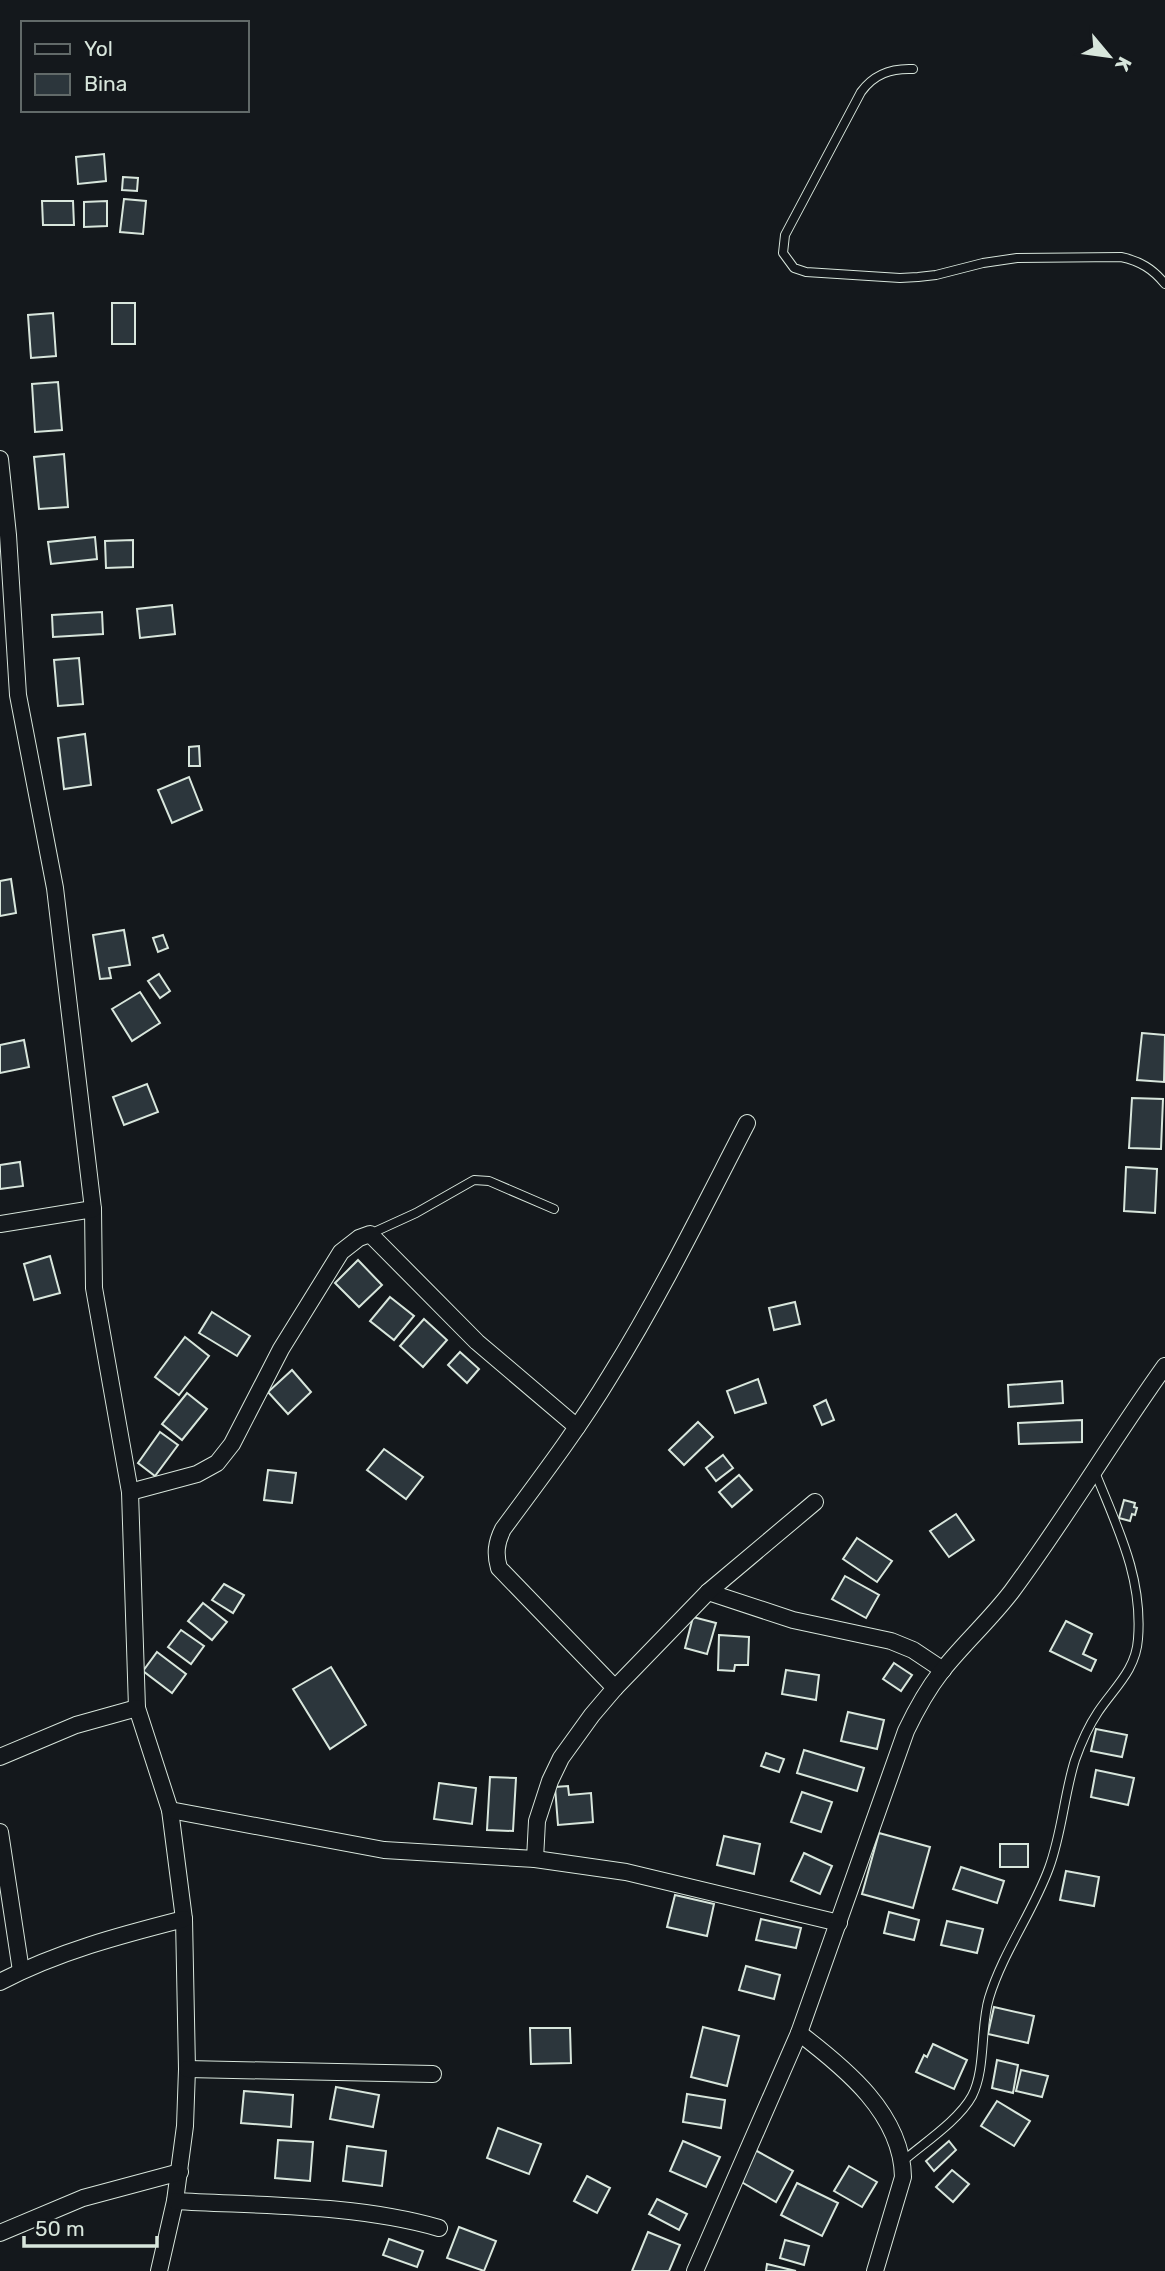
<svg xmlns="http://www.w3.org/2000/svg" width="1165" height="2271" font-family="Rubik,sans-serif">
  <rect width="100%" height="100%" fill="#14181c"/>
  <g fill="#2c363c" stroke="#d8e6dc" stroke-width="2">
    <polygon points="104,154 106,181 78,184 76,157"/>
    <polygon points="123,177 138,178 137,191 122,190"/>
    <polygon points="124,199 146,201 143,234 120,232"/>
    <polygon points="42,201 73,201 74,225 43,225"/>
    <polygon points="107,201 107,226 84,227 84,202"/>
    <rect x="112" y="303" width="23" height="41"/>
    <polygon points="53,313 56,356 31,358 28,315"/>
    <polygon points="58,382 62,430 35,432 32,384"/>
    <polygon points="64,454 68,507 39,509 34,457"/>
    <polygon points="95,537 97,559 51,564 48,542"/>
    <polygon points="133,540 133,567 106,568 105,541"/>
    <polygon points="172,605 175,634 140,638 137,609"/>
    <polygon points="102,612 103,634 53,637 52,615"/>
    <polygon points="79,658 83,704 58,706 54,660"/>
    <polygon points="85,734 91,785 64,789 58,738"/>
    <polygon points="199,746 200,766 189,766 189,747"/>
    <polygon points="189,777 202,810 172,823 158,790"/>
    <polygon points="11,879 16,913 0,916 0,881"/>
    <polygon points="124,930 130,965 109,968 111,978 100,979 93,935"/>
    <polygon points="163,935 168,948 158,952 153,938"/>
    <polygon points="159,974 170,991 160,998 148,981"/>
    <polygon points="140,992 160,1023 132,1041 112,1009"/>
    <polygon points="1142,1033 1165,1035 1164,1082 1137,1080"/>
    <polygon points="24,1040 29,1067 0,1073 0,1045"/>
    <polygon points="147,1084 158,1112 124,1125 113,1097"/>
    <polygon points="1132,1098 1163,1099 1161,1149 1129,1148"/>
    <polygon points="20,1162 23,1186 0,1189 0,1165"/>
    <polygon points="1126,1167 1157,1169 1155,1213 1124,1211"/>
    <polygon points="50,1256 60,1293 34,1300 24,1264"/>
    <polygon points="358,1260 382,1285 359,1307 335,1283"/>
    <polygon points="390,1297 414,1316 394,1340 370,1321"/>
    <polygon points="795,1302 800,1324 774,1330 769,1308"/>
    <polygon points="212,1312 250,1336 237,1356 199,1333"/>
    <polygon points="424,1319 447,1340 423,1367 400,1346"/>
    <polygon points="185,1337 209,1356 179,1395 155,1377"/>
    <polygon points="460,1352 479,1369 467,1383 448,1365"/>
    <polygon points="292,1370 311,1392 288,1414 268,1392"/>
    <polygon points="758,1379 766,1403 735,1413 727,1391"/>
    <polygon points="1062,1381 1063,1403 1009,1407 1008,1385"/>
    <polygon points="187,1393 207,1409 182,1440 162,1424"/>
    <polygon points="826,1400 834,1420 822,1425 814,1406"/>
    <polygon points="1082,1420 1082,1442 1019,1444 1018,1423"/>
    <polygon points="698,1422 713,1437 684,1465 669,1450"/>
    <polygon points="160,1432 178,1445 155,1476 138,1463"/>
    <polygon points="384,1449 423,1477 406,1499 367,1470"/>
    <polygon points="723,1455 733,1468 716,1481 706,1468"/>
    <polygon points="268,1470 296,1473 292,1503 264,1500"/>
    <polygon points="739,1475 752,1490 732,1507 719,1492"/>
    <polygon points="1124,1500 1135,1503 1134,1507 1137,1508 1135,1515 1132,1514 1130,1521 1119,1518"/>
    <polygon points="956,1514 974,1540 949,1557 930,1531"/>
    <polygon points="857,1538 892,1561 877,1582 843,1559"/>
    <polygon points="845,1576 879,1595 866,1618 832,1599"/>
    <polygon points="224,1584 244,1595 233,1613 212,1600"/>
    <polygon points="203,1603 227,1622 212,1640 188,1621"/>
    <polygon points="693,1617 716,1623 707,1654 685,1648"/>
    <polygon points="1066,1621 1092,1634 1083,1654 1096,1660 1091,1671 1050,1651"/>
    <polygon points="181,1630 204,1646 191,1664 168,1647"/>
    <polygon points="719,1635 749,1637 748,1665 735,1665 734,1671 718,1670"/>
    <polygon points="157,1652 186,1674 172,1693 143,1671"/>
    <polygon points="894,1663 912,1675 901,1691 883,1679"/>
    <polygon points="331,1667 366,1725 330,1749 293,1689"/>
    <polygon points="786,1670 819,1675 816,1700 782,1694"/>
    <polygon points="848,1712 884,1720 877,1749 841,1741"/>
    <polygon points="1096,1729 1127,1735 1122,1757 1091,1751"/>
    <polygon points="804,1750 864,1768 857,1791 797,1773"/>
    <polygon points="766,1753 784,1759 779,1772 761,1766"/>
    <polygon points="1096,1770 1134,1778 1128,1805 1091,1797"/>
    <polygon points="490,1777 516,1778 513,1831 487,1830"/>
    <polygon points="439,1783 476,1788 472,1824 434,1819"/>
    <polygon points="568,1786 569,1795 591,1793 593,1822 558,1825 555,1787"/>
    <polygon points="802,1792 832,1802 821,1832 791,1822"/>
    <polygon points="879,1833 930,1847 913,1908 862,1894"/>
    <polygon points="724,1836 760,1844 754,1874 717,1865"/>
    <rect x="1000" y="1844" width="28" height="23"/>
    <polygon points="804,1853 832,1866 820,1894 791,1881"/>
    <polygon points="961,1867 1004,1881 997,1903 953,1889"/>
    <polygon points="1066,1871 1099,1877 1094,1906 1060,1900"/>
    <polygon points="675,1895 714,1904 707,1936 667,1927"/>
    <polygon points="889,1912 919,1920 914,1940 884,1933"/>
    <polygon points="761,1919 801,1928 796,1948 756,1940"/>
    <polygon points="947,1921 983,1929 977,1953 941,1945"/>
    <polygon points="746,1966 780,1975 774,1999 739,1990"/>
    <polygon points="994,2007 1034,2016 1028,2043 988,2034"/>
    <polygon points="703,2027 739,2036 727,2086 691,2077"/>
    <polygon points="530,2028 570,2028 571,2063 531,2064"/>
    <polygon points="933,2044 967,2060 954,2089 916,2072 924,2055 927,2057"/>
    <polygon points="997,2060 1018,2065 1013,2093 992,2088"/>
    <polygon points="1021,2070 1048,2076 1042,2097 1016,2091"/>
    <polygon points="336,2087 379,2095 373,2127 330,2119"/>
    <polygon points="244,2091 293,2095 291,2127 241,2123"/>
    <polygon points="687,2094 725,2100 721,2128 683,2122"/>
    <polygon points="997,2101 1030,2121 1014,2146 981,2126"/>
    <polygon points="498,2128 541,2144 529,2174 487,2158"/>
    <polygon points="278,2140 313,2142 310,2181 275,2178"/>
    <polygon points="683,2141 720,2157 706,2187 670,2171"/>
    <polygon points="949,2141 956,2150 934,2171 926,2161"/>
    <polygon points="347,2146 386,2151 382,2186 343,2181"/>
    <polygon points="755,2150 793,2171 776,2202 738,2180"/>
    <polygon points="849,2166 877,2182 862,2207 834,2191"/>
    <polygon points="952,2170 969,2184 953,2202 936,2187"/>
    <polygon points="587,2176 610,2188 597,2213 574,2201"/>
    <polygon points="797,2183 838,2203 822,2236 781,2215"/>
    <polygon points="657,2199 687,2214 679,2230 649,2214"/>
    <polygon points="459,2227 496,2241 484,2271 447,2258"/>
    <polygon points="648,2232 680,2245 669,2271 632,2271"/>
    <polygon points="389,2239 423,2251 417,2267 383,2255"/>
    <polygon points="785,2240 809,2246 804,2265 780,2258"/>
    <polygon points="767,2264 796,2271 766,2271"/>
  </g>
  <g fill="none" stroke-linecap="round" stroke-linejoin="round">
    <g stroke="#d8e6dc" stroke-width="10">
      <g id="lane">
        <path d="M913,69c-22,-1 -39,5 -52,23l-76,143 -2,18 11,15 12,4 94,6 18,-1 18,-2 47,-12 34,-5 104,-1c19,4 32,12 44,27"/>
        <polyline points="370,1234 416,1213 474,1180 489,1181 554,1209"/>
        <path d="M903,2161c21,-18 56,-41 69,-65 14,-27 8,-68 17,-98 14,-46 44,-86 60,-130 13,-35 15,-73 26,-108 6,-17 13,-33 23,-48 16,-24 38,-42 40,-73 5,-62 -21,-112 -43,-167"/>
      </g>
    </g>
    <g stroke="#d8e6dc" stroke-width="18">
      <g id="street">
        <polyline points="0,459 8,535 18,695 55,888 93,1209 94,1288 130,1492 137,1708 170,1810 184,1919 187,2069 185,2126 175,2201 159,2271"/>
        <polyline points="0,1224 93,1209"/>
        <polyline points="130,1492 197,1474 217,1463 232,1444 281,1349 341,1252 359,1238 370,1234 477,1342 577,1427"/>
        <polyline points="708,1592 793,1620 891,1641 913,1650 943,1670"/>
        <path d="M615,1688l-116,-120c-4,-14 -3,-25 4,-39 37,-50 75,-100 107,-153 51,-82 93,-168 137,-253"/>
        <polyline points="0,1757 76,1725 137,1708"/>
        <polyline points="170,1810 384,1850 535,1859 626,1872 839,1923"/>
        <polyline points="0,1832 21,1971"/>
        <polyline points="535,1859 537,1821 550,1781 561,1758 592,1715 615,1688 708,1592 815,1502"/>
        <path d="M0,1982c57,-30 121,-47 184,-63"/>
        <path d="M799,2033c46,35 103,81 104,144l-28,94"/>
        <polyline points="187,2069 433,2074"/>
        <path d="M175,2201c86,5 181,3 264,27"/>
        <polyline points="0,2233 83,2198 180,2172"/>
        <path d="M695,2271l104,-238 107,-302c10,-21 21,-41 35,-59 22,-28 49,-52 71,-81 54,-73 100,-151 153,-225"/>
      </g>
    </g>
    <use href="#lane" stroke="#14181c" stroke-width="8"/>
    <use href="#street" stroke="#14181c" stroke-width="16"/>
  </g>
  <rect x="21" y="21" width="228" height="91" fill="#14181c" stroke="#626a69" stroke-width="2"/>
  <rect x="35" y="44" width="35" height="10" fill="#14181c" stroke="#626a69" stroke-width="2"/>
  <text x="84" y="56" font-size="21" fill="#d8e6dc">Yol</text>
  <rect x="35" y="74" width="35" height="21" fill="#2c363c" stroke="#626a69" stroke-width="2"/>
  <text x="84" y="91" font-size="21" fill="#d8e6dc">Bina</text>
  <g transform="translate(1109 56) rotate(119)" stroke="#14181c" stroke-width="5" paint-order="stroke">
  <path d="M0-5L12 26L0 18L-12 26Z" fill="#d8e6dc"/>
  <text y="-10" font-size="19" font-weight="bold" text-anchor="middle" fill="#d8e6dc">K</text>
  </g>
  <path d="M24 2236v10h133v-10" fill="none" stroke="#d8e6dc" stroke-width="3.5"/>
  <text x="35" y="2236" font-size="21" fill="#d8e6dc" stroke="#14181c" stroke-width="5" paint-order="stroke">50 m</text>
</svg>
